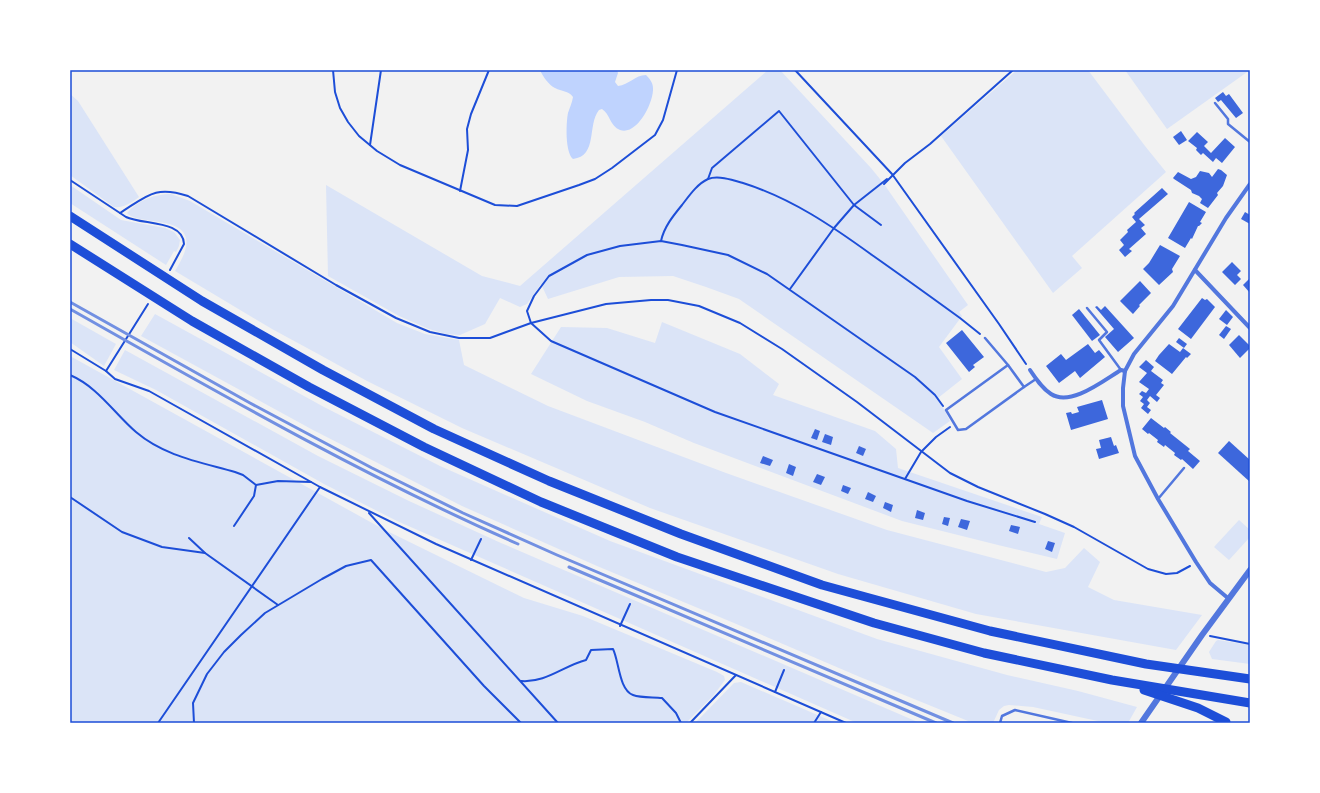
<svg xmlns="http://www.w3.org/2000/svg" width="1320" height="793" font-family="Barlow,sans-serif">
  <rect width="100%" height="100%" fill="#f2f2f2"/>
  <g fill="#dbe4f7">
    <polygon points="768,70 780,70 871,168 884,184 968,305 959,312 962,316 939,347 962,379 938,398 950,421 933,433 739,299 706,287 673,276 619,277 548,299 541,284 527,304 520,307 500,298 485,324 460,335 446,334 429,329 399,316 328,276 326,185 482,276 520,286"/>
    <polygon points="1017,70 1088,70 1145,146 1166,172 1072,256 1082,268 1053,293 941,136"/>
    <polygon points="1125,70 1250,70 1167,129"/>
    <path d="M70,94l8,7 61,96c-8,6 -15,11 -25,10l-44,-32z"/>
    <polygon points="70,185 121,220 165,228 174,232 180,240 179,246 176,252 174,251 166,265 70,203"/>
    <path d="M171,194l19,7 207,122 28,11 34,6 5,25 84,41 178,67 161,57 159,42 19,-4 19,-20 16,14 -12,25 26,13 88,15 -26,35 -200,-36 -138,-40 -188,-66 -188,-80 -95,-47 -47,-26 -48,-26 -97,-58c7,-12 19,-31 5,-42 -13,-10 -47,-7 -53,-16 11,-13 28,-19 44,-19z"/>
    <polygon points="155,314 324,407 440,466 610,541 877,639 1007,675 1078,691 1137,707 1128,723 1107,723 1033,707 1009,705 1004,706 999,710 993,723 973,723 860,677 734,623 597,566 462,506 313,430 141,336"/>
    <polygon points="70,318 116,344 104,366 70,342"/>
    <polygon points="662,322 740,354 779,384 773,395 875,431 896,449 898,468 1042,517 1039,524 1065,533 1057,559 998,545 902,521 694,443 645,422 587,401 531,374 561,327 607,328 655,343"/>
    <polygon points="125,350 318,456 409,501 501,543 920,723 857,723 397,521 324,484 156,390 114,370"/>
    <polygon points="70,356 383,529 524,598 583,616 717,672 724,676 725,680 713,696 686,723 70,723"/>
    <polygon points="1239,520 1250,530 1250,537 1229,560 1214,547"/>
    <polygon points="1218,640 1250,645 1250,664 1212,659 1209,652 1216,641"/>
    <polygon points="741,682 836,723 695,723 734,683"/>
  </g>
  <path fill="#bfd3fe" d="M540,70h77l1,3 -3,9 3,4c11,-1 17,-11 28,-11 4,4 7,8 7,13 1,14 -16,48 -33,42 -10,-4 -10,-16 -18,-21l-3,1c-12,15 -1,46 -26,49 -8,-7 -7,-36 -5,-46 2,-6 4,-10 5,-16 -5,-7 -11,-5 -18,-9 -6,-3 -12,-11 -15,-18z"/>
  <g fill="#3d67dc">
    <polygon points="1223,92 1226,96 1229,94 1243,113 1236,118 1221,100 1218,102 1215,98"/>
    <polygon points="1181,131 1187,140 1179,145 1173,137"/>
    <polygon points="1197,132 1208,142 1204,146 1211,153 1225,138 1235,147 1222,163 1216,158 1213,162 1203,153 1201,155 1196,150 1197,148 1188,141"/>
    <polygon points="1218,169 1221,170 1227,175 1223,186 1217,193 1218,195 1208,208 1200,203 1202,199 1199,196 1192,193 1191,190 1174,179 1173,178 1178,172 1191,179 1196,177 1200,171 1209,173 1212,177"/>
    <polygon points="1162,188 1168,194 1139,219 1145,225 1141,228 1146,234 1129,249 1132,251 1125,257 1119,250 1124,245 1120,240 1128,232 1127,230 1136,222 1132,217 1135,214 1134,213"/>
    <polygon points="1189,202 1206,212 1200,222 1202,223 1199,226 1198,226 1192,239 1191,238 1185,248 1168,238"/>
    <polygon points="1245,212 1250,215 1250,224 1241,219"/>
    <polygon points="1160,245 1180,256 1172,269 1173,272 1159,285 1143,269 1149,263"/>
    <polygon points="1232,262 1241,271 1237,275 1241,279 1235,285 1222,272"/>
    <polygon points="1250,278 1250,293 1243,285"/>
    <polygon points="1140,281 1151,293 1139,305 1140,306 1133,314 1120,301"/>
    <polygon points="1202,298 1205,300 1207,299 1215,307 1191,339 1178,329"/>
    <polygon points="1097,306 1101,310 1105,306 1134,338 1118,352 1105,337 1114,329 1095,307"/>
    <polygon points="1079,309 1100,335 1092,341 1072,315"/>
    <polygon points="1226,310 1233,317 1227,325 1219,319"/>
    <polygon points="1226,326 1231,329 1224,339 1219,335"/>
    <polygon points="962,330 984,357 973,365 975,367 969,372 946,343"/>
    <polygon points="1239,335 1250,346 1250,348 1240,358 1229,345"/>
    <polygon points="1179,338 1187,344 1184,348 1176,342"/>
    <polygon points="1088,344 1095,353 1099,350 1105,357 1080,378 1075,371 1059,383 1046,366 1061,354 1066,360"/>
    <polygon points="1169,344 1180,352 1183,348 1191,354 1187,358 1186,357 1172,374 1155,361 1159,355"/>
    <polygon points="1146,360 1154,367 1151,371 1163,380 1161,383 1164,385 1156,395 1160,398 1157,402 1150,396 1147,400 1150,403 1147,407 1151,410 1148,414 1141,408 1144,404 1140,401 1143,397 1139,394 1142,391 1146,393 1149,389 1139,382 1147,373 1139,367"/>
    <polygon points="1102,400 1108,419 1071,430 1066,413 1071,412 1072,414 1079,412 1077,407"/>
    <polygon points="1151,418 1164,428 1165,427 1171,432 1170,433 1190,449 1188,451 1200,461 1193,469 1182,459 1181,460 1174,455 1175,453 1165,445 1164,447 1157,442 1158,440 1149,433 1148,434 1142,429"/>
    <polygon points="815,429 820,431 817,440 811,438"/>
    <polygon points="825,434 833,437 831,445 822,442"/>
    <polygon points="1111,437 1114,446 1116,445 1119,453 1099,459 1096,449 1101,448 1099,440"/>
    <polygon points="1229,441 1250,460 1250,482 1218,453"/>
    <polygon points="859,446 866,449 863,456 856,453"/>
    <polygon points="763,456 773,460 770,466 760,463"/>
    <polygon points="789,464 796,467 793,476 786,473"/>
    <polygon points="817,474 825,477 821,485 813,482"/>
    <polygon points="843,485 851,488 848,494 841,491"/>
    <polygon points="868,492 876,496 873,502 865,499"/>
    <polygon points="885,502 893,505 891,512 883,508"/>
    <polygon points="917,510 925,513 923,520 915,518"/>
    <polygon points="944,517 950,518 948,526 942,524"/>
    <polygon points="961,519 970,521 967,530 958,527"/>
    <polygon points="1011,525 1020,527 1018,534 1009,531"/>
    <polygon points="1048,541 1055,543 1052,552 1045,549"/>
  </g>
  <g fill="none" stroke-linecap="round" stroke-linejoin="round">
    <g stroke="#1d4ed8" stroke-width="2">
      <polyline points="333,70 335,92 340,108 348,122 359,136 377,151 400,165 495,205 517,206 579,185 595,179 612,168 655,135 663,120 677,70"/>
      <polyline points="795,70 892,174 999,324 1026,364"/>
      <polyline points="370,145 381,70"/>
      <polyline points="708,179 712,168 779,111 854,205 881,225"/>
      <path d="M70,180l56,37c17,8 57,3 58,27l-14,26"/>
      <polyline points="884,184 905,163 930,144 1013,70"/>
      <polyline points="460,191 468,150 467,129 471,114 489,70"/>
      <path d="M120,213c27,-17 35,-28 68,-17l148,89 60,33 34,14 29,6h31l41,-15 75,-19 45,-4h17l31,6 41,17 42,26 75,53 93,71 28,14 67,27 29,13 74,42 18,5 11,-1 13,-7"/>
      <path d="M661,241c3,-14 12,-25 21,-36 7,-9 15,-21 26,-26 10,-4 25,1 35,4 48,15 89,43 129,72 30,21 59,42 88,63l20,16"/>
      <polyline points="790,289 834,228 854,205 887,179"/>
      <polyline points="70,349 106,371 115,379 149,391 320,487 436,544 846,723"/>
      <polyline points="106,371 148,304"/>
      <path d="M70,375c28,12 44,38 66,57 28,24 64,30 99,40l8,3 13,10 22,-4 33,1"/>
      <polyline points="943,406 935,395 915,377 767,274 728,255 682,245 661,241 620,246 587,255 549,276 534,296 527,311 531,323 551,341 715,412 967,501 1035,522"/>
      <polyline points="905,479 921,452 936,437 950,427"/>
      <polyline points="70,497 122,532 162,547 205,553"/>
      <polyline points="369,513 558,723"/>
      <polyline points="234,526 254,496 256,485"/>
      <polyline points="189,538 205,553 278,605"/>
      <polyline points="471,560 481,539"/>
      <polyline points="620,626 630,604"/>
      <polyline points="1210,636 1250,644"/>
      <path d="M521,681c25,2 42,-15 65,-21l5,-10 22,-1c6,12 6,41 20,46 8,3 20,2 29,3l14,15 5,10"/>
      <polyline points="775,692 784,670"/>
      <polyline points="158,723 320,487"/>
      <polyline points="194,723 193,703 207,674 224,652 241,635 265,613 322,579 346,566 371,560 484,686 521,723"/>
      <polyline points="690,723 736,675"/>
      <polyline points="814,723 821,712"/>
    </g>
    <g stroke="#5277de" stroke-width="2.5">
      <polyline points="1215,103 1228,119 1228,124 1250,142"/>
      <polyline points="1087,308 1107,332 1099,340 1121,370"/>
      <polyline points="985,338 1008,365 1024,387 1036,379"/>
      <polyline points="1008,365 946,410 958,430 966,429 1024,387"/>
      <polyline points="1158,499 1184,468"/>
      <polyline points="1000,723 1002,716 1015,710 1072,723"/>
    </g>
    <g stroke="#5277de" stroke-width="4">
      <polyline points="1195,270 1250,328"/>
      <path d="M1030,370c6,9 12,18 21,24 20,13 53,-14 70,-24l4,1"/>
      <polyline points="1229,599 1210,583 1196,562 1158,499 1135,456 1123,406 1123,388 1125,371 1134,354 1173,306 1226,218 1250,184"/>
    </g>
    <polyline stroke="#5277de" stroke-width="6" points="1141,723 1202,635 1250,570"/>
    <g stroke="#1d4ed8" stroke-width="9">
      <polyline points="70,216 202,301 323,370 434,429 549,481 681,534 822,585 990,631 1146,664 1250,679"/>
      <polyline points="70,244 192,321 309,387 424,447 541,502 677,557 874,623 984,653 1112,680 1250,703"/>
      <polyline points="1144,690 1198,708 1226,722"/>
    </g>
    <g stroke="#7290e2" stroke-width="3">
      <polyline points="70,302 250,403 372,468 463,513 557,555 953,723"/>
      <path d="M70,309c147,83 293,167 448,235"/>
      <polyline points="569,567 936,723"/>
    </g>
  </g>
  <rect width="1320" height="793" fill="none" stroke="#ffffff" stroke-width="142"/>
  <rect x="71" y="71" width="1178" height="651" fill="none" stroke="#1d4ed8" stroke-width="1.5"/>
</svg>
